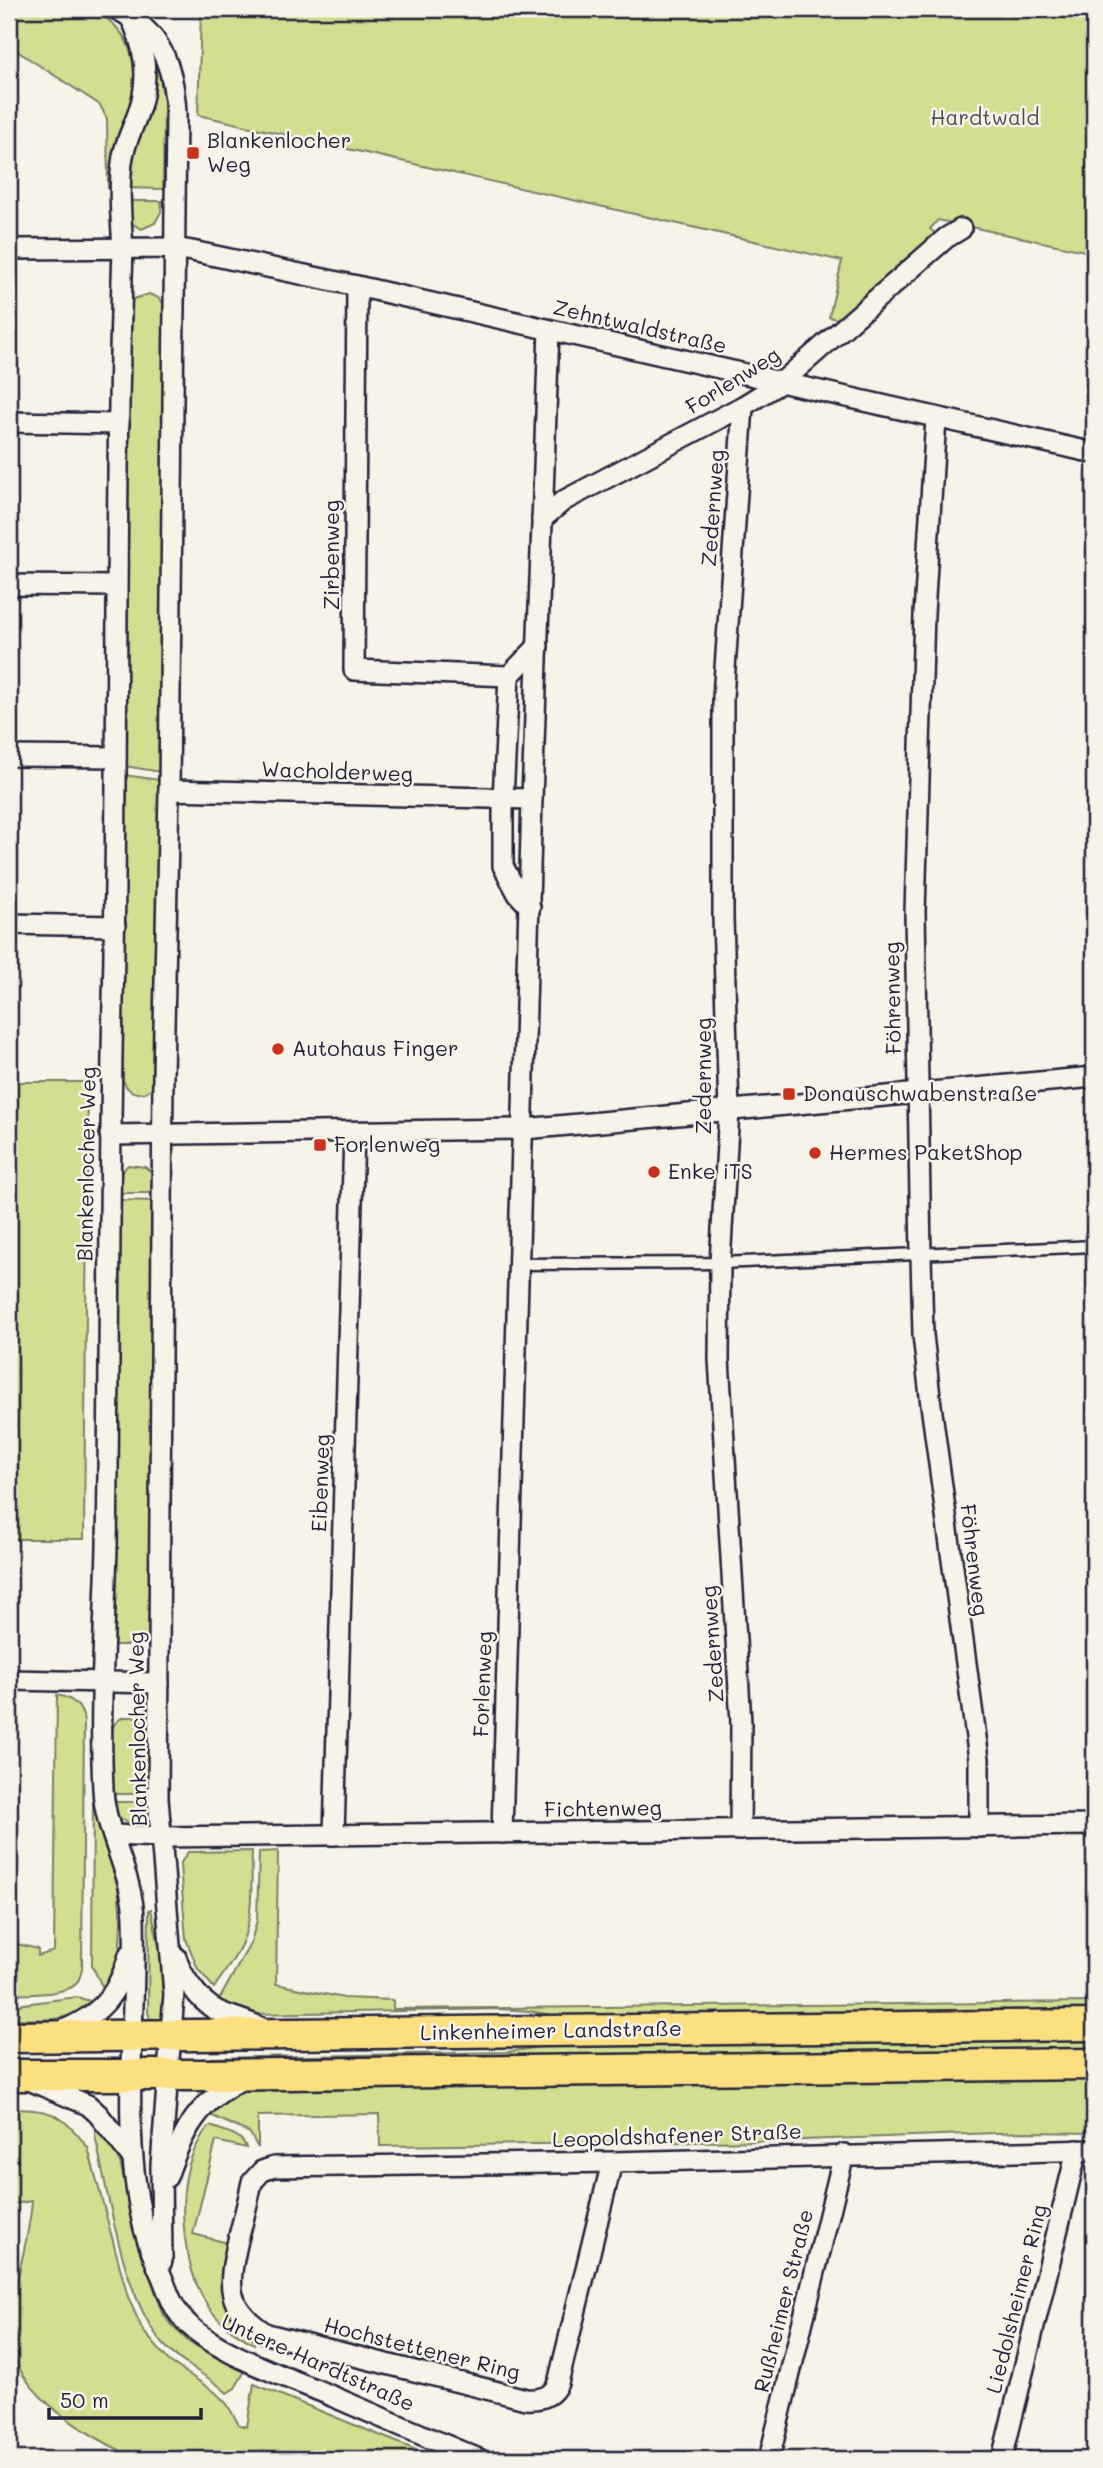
<svg xmlns="http://www.w3.org/2000/svg" width="1103" height="2468" font-family="Mali,sans-serif">
  <rect width="100%" height="100%" fill="#f7f3e8"/>
  <filter id="ink" filterUnits="userSpaceOnUse"><feTurbulence type="fractalNoise" baseFrequency=".0143" numOctaves="2"/><feDisplacementMap in="SourceGraphic" scale="14" xChannelSelector="R" yChannelSelector="G"/><feConvolveMatrix kernelMatrix="1 2 1 2 8 2 1 2 1" color-interpolation-filters="sRGB"/></filter>
  <g filter="url(#ink)">
    <g fill="#d3de91" stroke="#7a8066" stroke-width="2">
      <path d="M9,9h79c77,28 38,123 25,179h-5l-1,-69 -7,-14 -83,-54h-8z"/>
      <polygon points="201,9 1094,9 1094,253 938,220 930,229 935,233 933,239 837,319 829,317 842,261 198,115"/>
      <polygon points="154,66 158,68 164,100 163,189 126,188 128,166"/>
      <polygon points="125,201 162,201 161,212 155,223 142,229 128,222"/>
      <polygon points="149,294 159,298 166,307 161,772 124,766 126,313 133,299"/>
      <path d="M124,775l36,5 -6,305c-11,14 -28,9 -32,-8z"/>
      <polygon points="9,1082 88,1082 84,1539 9,1539"/>
      <polygon points="128,1165 145,1167 154,1174 157,1193 117,1193 118,1176"/>
      <polygon points="117,1200 156,1201 152,1645 112,1645"/>
      <path d="M57,1695c15,3 25,10 27,26l-2,248c-1,5 -3,11 -6,15 -10,11 -52,10 -67,11v-53l29,7v7l16,-5z"/>
      <path d="M124,1717h12l13,12 2,65h-40c-1,-20 -11,-69 13,-77z"/>
      <polygon points="95,1801 101,1831 118,1885 121,1922 119,1962 104,1990 92,1966 93,1802"/>
      <path d="M112,1802h38c-2,14 -17,27 -31,16 -5,-3 -6,-11 -7,-16z"/>
      <path d="M252,1851c-1,31 2,66 -11,94 -7,16 -18,29 -27,43l-16,-19 -12,-30 -6,-75 8,-12z"/>
      <polygon points="278,1851 276,1984 344,1998 393,2000 393,2009 1094,2002 1094,2013 570,2018 529,2011 500,2009 254,2014 218,2002 251,1942 257,1920 259,1852"/>
      <polygon points="151,1909 161,1955 164,2014 162,2022 151,2023 148,2012 149,1910"/>
      <path d="M77,1997l16,5c-31,23 -48,17 -84,17v-13z"/>
      <polygon points="1094,2037 1094,2052 211,2062 211,2058 507,2052 574,2042"/>
      <polygon points="1094,2075 1094,2133 1024,2132 774,2141 380,2146 379,2114 258,2116 258,2148 250,2133 208,2114 219,2103 242,2089"/>
      <path d="M9,2109c42,-1 54,5 79,39l40,149 15,34 26,30 46,31 12,12 12,21 8,2 7,-43 184,75h-301c-52,-25 -137,-71 -128,-141 7,-40 20,-77 23,-117l-20,3 -3,-16z"/>
      <path d="M210,2126c13,5 33,8 36,22l-30,-7 -23,93 35,9c-10,42 -9,69 28,96l-2,5c-18,-10 -37,-22 -48,-41 -25,-41 -32,-117 -8,-160 4,-7 6,-13 12,-17z"/>
      <path d="M98,2127l15,17 6,14 21,90 23,65 8,12 19,18 55,28 -10,17 -8,5c-17,-18 -43,-26 -60,-45 -42,-42 -58,-150 -71,-208l-1,-7z"/>
    </g>
    <g fill="none" stroke-linecap="round" stroke-linejoin="round">
      <g stroke="#22223b" stroke-width="15">
        <polyline id="service" points="518,1264 720,1263 1094,1246"/>
      </g>
      <g stroke="#22223b" stroke-width="24">
        <g id="minor">
          <path d="M116,9c45,22 58,57 60,105l-7,676 -6,285 -5,723 16,196 -13,171 1,96"/>
          <path d="M129,15c16,29 21,63 10,95 -5,16 -13,30 -16,46 -5,31 -2,61 0,93 -9,250 -4,501 -10,752 -4,181 -3,363 -6,545 -2,81 -8,162 -4,243 2,45 29,82 31,129 3,101 -14,203 8,302 4,20 12,39 20,57 5,12 8,23 15,34 25,39 114,67 157,86 49,21 97,42 145,62"/>
          <polyline points="9,249 175,248 192,251 357,286 1094,453"/>
          <polyline points="357,286 354,670 509,676"/>
          <polyline points="936,418 924,614 915,912 921,1255 923,1335 931,1405 979,1759 979,1827"/>
          <polyline points="9,422 119,424"/>
          <polyline points="542,519 563,501 743,406 782,382 946,238 961,229"/>
          <polyline points="9,585 116,586"/>
          <polyline points="9,756 116,757"/>
          <polyline points="169,790 532,799"/>
          <polyline points="530,907 518,894 503,866 503,800 509,676 538,646"/>
          <polyline points="9,924 115,926"/>
          <polyline points="110,1135 524,1129 1094,1077"/>
          <polyline points="9,1680 159,1683"/>
          <polyline points="740,1830 741,1723 719,1359 720,1263 729,1111 723,918 723,698 743,406"/>
          <polyline points="502,1833 532,799 549,330"/>
          <polyline points="113,1835 162,1837 1094,1825"/>
          <polyline points="334,1835 354,1133"/>
          <path d="M176,1957c5,18 23,44 40,53 17,8 36,12 52,21"/>
          <path d="M59,2032c40,-16 58,-35 70,-77"/>
          <polyline points="31,2081 88,2105 98,2114 132,2157"/>
          <path d="M612,2162l-54,221c-6,14 -17,17 -32,16l-259,-65c-43,-27 -39,-49 -29,-94 5,-19 10,-39 14,-58l10,-11 12,-4 338,-5 482,-12"/>
          <path d="M167,2177c16,-47 32,-77 78,-99"/>
          <polyline points="769,2459 844,2154"/>
          <polyline points="1002,2459 1077,2150"/>
        </g>
      </g>
      <g stroke="#22223b" stroke-width="35">
        <g id="primary">
          <polyline points="9,2037 1094,2025"/>
          <polyline points="9,2075 201,2075 1094,2064"/>
        </g>
      </g>
      <use href="#service" stroke="#f7f3e8" stroke-width="10"/>
      <use href="#minor" stroke="#f7f3e8" stroke-width="19"/>
      <use href="#primary" stroke="#fce080" stroke-width="30"/>
    </g>
  </g>
  <g fill="#c8321e" stroke="#f7f3e8" stroke-width="2.5">
    <rect x="186" y="146" width="14" height="14" rx="3.5"/>
    <circle cx="278" cy="1049" r="7"/>
    <rect x="782" y="1087" width="14" height="14" rx="3.5"/>
    <rect x="313" y="1138" width="14" height="14" rx="3.5"/>
    <circle cx="815" cy="1153" r="7"/>
    <circle cx="654" cy="1172" r="7"/>
  </g>
  <g text-anchor="middle" stroke-width="5" stroke-linejoin="round" paint-order="stroke">
    <g font-size="21" fill="#4e5150" stroke="#f7f3e8">
      <text x="985" y="125">Hardtwald</text>
    </g>
    <g font-size="21" fill="#22223b" stroke="#f7f3e8" text-anchor="start">
      <text x="207" y="148">Blankenlocher<tspan x="207" dy="24">Weg</tspan></text>
      <text x="292" y="1056">Autohaus Finger</text>
      <text x="803" y="1101">Donauschwabenstraße</text>
      <text x="334" y="1152">Forlenweg</text>
      <text x="829" y="1160">Hermes PaketShop</text>
      <text x="668" y="1179">Enke iTS</text>
    </g>
    <g font-size="21" fill="#22223b" stroke="#f7f3e8">
      <text transform="translate(640 327) rotate(13)" y="7">Zehntwaldstraße</text>
      <text transform="translate(733 381) rotate(-32)" y="7">Forlenweg</text>
      <text transform="translate(713 508) rotate(-86)" y="7">Zedernweg</text>
      <text transform="translate(332 555) rotate(-90)" y="7">Zirbenweg</text>
      <text transform="translate(337 772) rotate(2)" y="7">Wacholderweg</text>
      <text transform="translate(893 998) rotate(-91)" y="7">Föhrenweg</text>
      <text transform="translate(704 1076) rotate(-90)" y="7">Zedernweg</text>
      <text transform="translate(87 1164) rotate(-89)" y="7">Blankenlocher Weg</text>
      <text transform="translate(321 1483) rotate(-88)" y="7">Eibenweg</text>
      <text transform="translate(974 1560) rotate(83)" y="7">Föhrenweg</text>
      <text transform="translate(713 1644) rotate(-94)" y="7">Zedernweg</text>
      <text transform="translate(483 1684) rotate(-88)" y="7">Forlenweg</text>
      <text transform="translate(138 1729) rotate(-91)" y="7">Blankenlocher Weg</text>
      <text transform="translate(603 1809) rotate(-1)" y="7">Fichtenweg</text>
      <text transform="translate(551 2031) rotate(-1)" y="7">Linkenheimer Landstraße</text>
      <text transform="translate(677 2136) rotate(-2)" y="7">Leopoldshafener Straße</text>
      <text transform="translate(1017 2299) rotate(-76)" y="7">Liedolsheimer Ring</text>
      <text transform="translate(784 2301) rotate(-76)" y="7">Rußheimer Straße</text>
      <text transform="translate(422 2349) rotate(14)" y="7">Hochstettener Ring</text>
      <text transform="translate(318 2363) rotate(24)" y="7">Untere Hardtstraße</text>
    </g>
  </g>
  <rect width="1103" height="2468" fill="none" stroke="#f7f3e8" stroke-width="35"/>
  <rect x="18" y="18" width="1068" height="2433" fill="none" stroke="#22223b" stroke-width="2.5" filter="url(#ink)"/>
  <path d="M49 2408v10h152v-10" fill="none" stroke="#22223b" stroke-width="3.5"/>
  <text x="60" y="2408" font-size="21" fill="#22223b" stroke="#f7f3e8" stroke-width="5" paint-order="stroke">50 m</text>
</svg>
